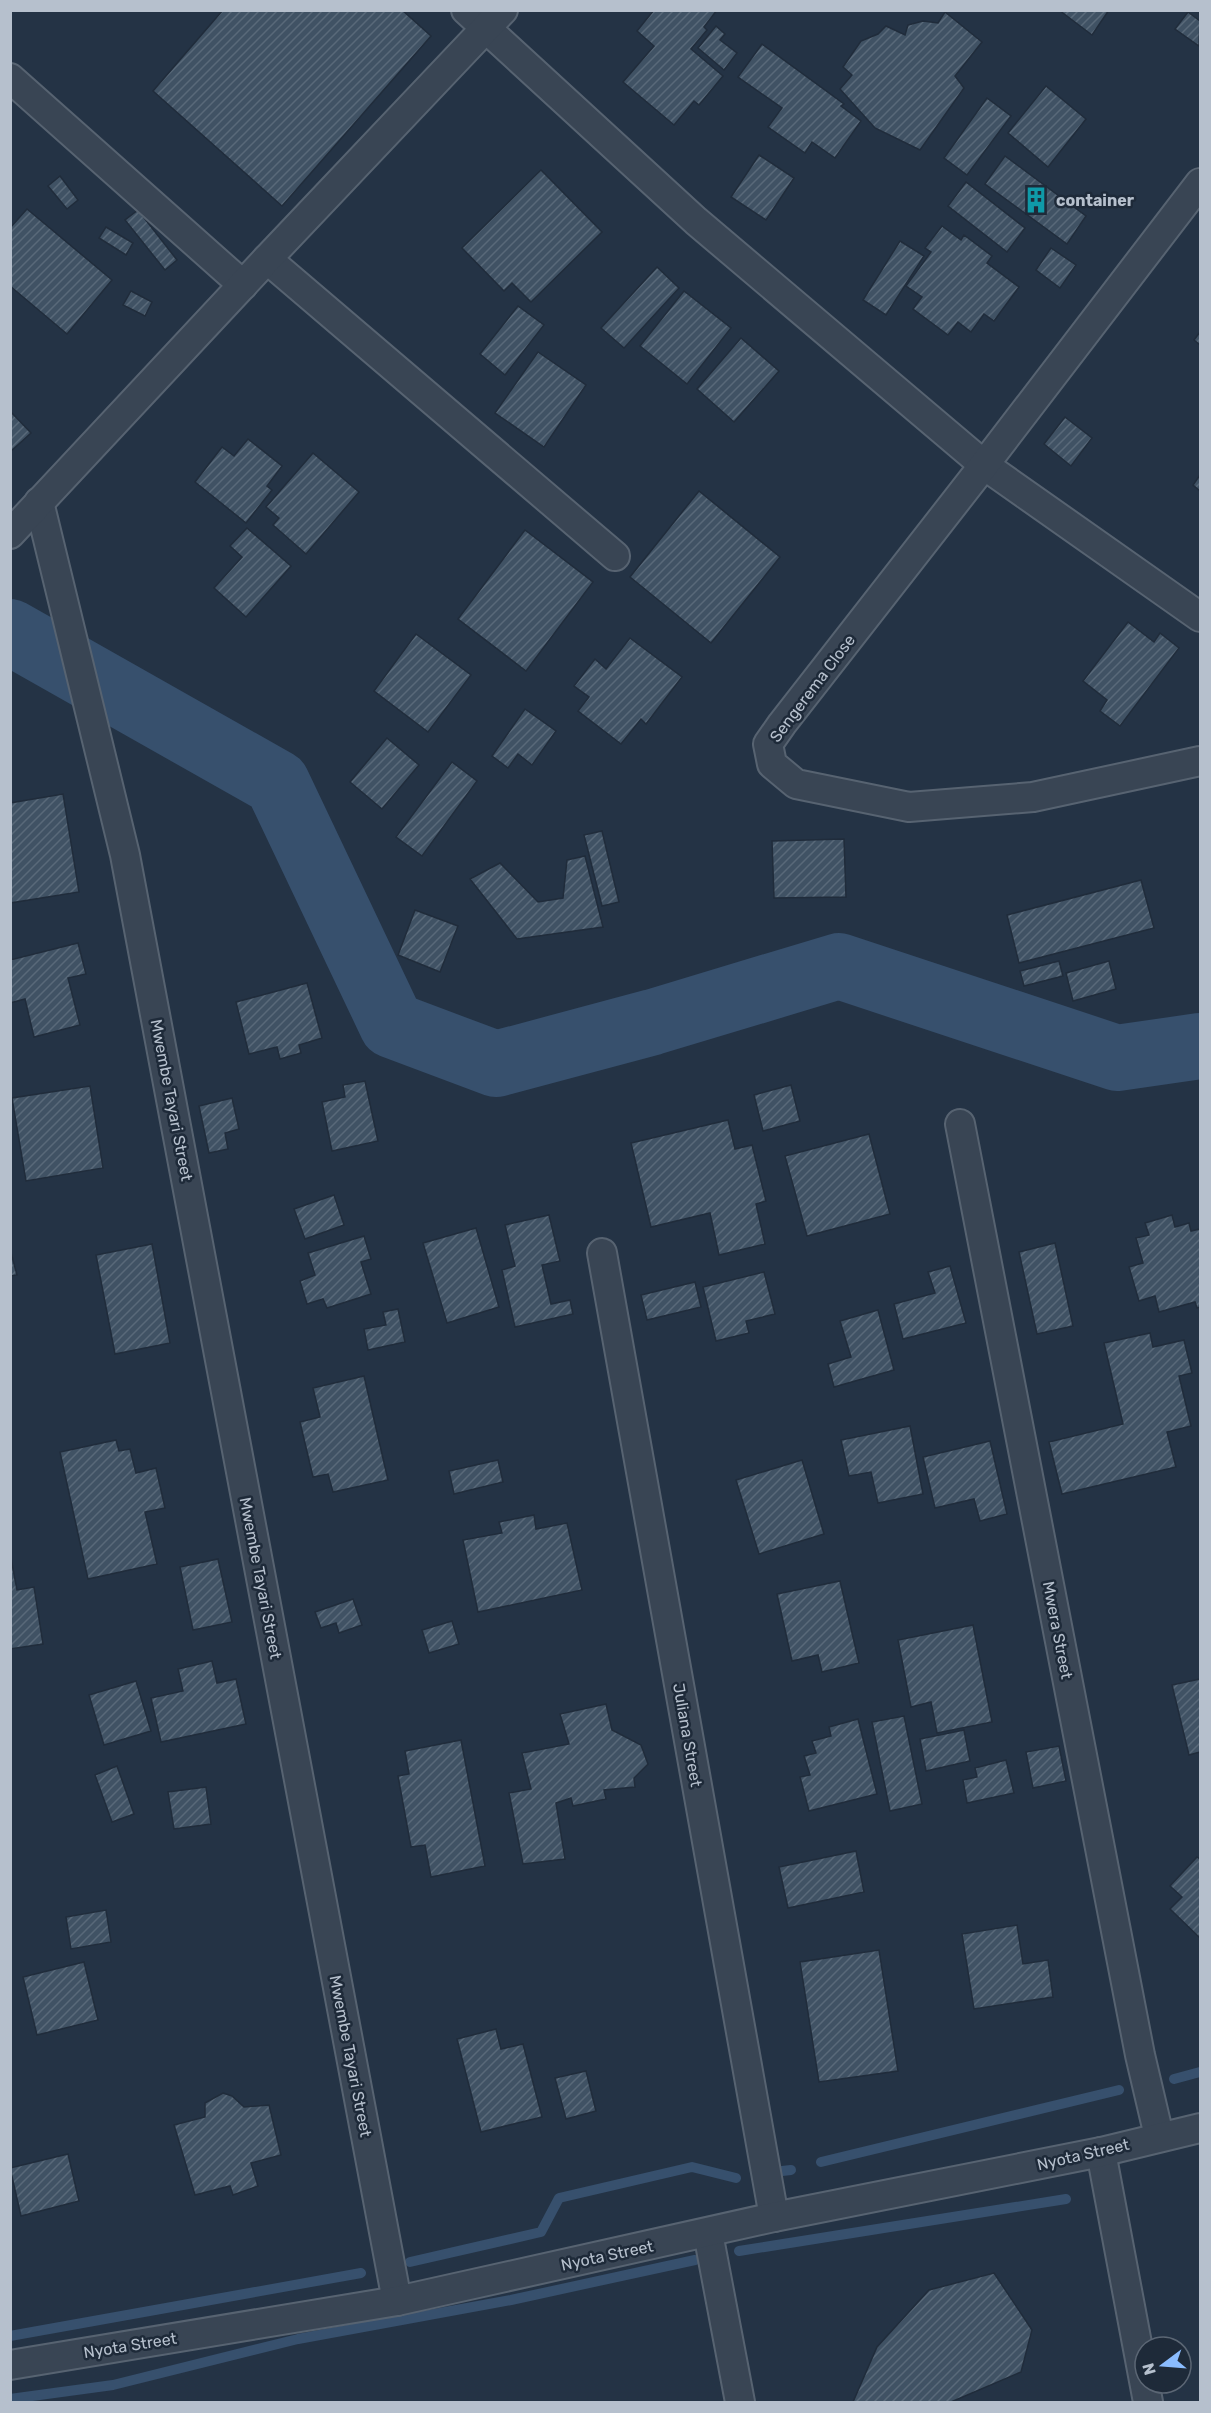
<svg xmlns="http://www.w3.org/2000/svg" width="1211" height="2413" font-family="Rubik,sans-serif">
  <defs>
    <pattern id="building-hatch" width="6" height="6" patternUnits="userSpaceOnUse" patternTransform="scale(1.5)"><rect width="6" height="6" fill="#405264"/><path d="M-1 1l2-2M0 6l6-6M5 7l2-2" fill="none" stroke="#596979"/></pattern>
  </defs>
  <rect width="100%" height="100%" fill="#243345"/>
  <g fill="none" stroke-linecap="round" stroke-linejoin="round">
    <g stroke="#37506d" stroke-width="10">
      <polyline points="1174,2079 1200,2072"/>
      <polyline points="821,2162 1119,2090"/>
      <polyline points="782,2171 791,2170"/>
      <polyline points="739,2251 1066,2199"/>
      <polyline points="410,2262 541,2232 559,2198 692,2167 736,2178"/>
      <polyline points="10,2336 361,2273"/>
      <polyline points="10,2399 113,2385 298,2339 511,2300 695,2260"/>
    </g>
    <polyline stroke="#37506d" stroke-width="66" points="10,632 277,783 392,1025 496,1064 653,1022 839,966 1117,1058 1200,1046"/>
  </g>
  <g fill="url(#building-hatch)" stroke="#202c3b" stroke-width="1.5">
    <polygon points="223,10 402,10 431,36 282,206 153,91"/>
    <polygon points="654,10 717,10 704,27 707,30 691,49 723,76 699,105 694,101 674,125 623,82 654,46 637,31"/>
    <polygon points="1059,10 1109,10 1092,35"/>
    <polygon points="945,12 982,42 955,76 964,88 920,150 875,128 840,89 852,75 843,67 861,41 878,34 886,26 905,35 908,25 923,21 938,23"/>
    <polygon points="1188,12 1200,21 1199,46 1175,29"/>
    <polygon points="716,26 725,34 720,40 737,53 724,70 698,48"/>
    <polygon points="762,44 844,104 841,106 861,121 835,158 812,142 805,153 768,127 782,108 738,77"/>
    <polygon points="1046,86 1086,119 1048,167 1008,133"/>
    <polygon points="987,98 1011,116 967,175 944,158"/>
    <polygon points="759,155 794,178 766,220 731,197"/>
    <polygon points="1005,156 1086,216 1067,244 985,184"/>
    <polygon points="541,170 602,232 531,302 512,283 504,291 462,248"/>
    <polygon points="60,176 78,200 67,209 48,186"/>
    <polygon points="966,182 1025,228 1007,252 948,206"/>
    <polygon points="27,209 112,280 67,334 10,286 10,228"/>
    <polygon points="138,210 177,260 165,270 125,220"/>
    <polygon points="942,226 961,240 964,235 992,256 987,263 1019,287 994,321 984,314 971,332 958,322 948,335 913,309 922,297 906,286 931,252 925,248"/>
    <polygon points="106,227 133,243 126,255 99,238"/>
    <polygon points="900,241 924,256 886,315 863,300"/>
    <polygon points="1051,248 1076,265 1060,288 1036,270"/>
    <polygon points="657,267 679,288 624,348 601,328"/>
    <polygon points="131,291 152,302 145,316 123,305"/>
    <polygon points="684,291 731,328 687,384 640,346"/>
    <polygon points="518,306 544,325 505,375 480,354"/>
    <polygon points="1200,332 1200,345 1194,340"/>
    <polygon points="741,338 779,371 734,422 697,389"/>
    <polygon points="538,352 586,385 544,447 495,413"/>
    <polygon points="10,411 31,433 10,452"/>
    <polygon points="1065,417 1092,438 1071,466 1044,444"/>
    <polygon points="248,439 282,466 267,486 272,490 246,523 195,482 222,447 234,456"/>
    <polygon points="313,453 359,492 306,554 273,525 279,518 266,507"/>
    <polygon points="1200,475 1200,491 1193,485"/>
    <polygon points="699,491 780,557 711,643 630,577"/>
    <polygon points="247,528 291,566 246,617 214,588 242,557 230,546"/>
    <polygon points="525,530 593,582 526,671 458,619"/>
    <polygon points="1128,622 1154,642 1160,633 1179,648 1120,726 1100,711 1107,700 1083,681"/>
    <polygon points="416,634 471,675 428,732 374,691"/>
    <polygon points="630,638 682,677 646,724 641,719 621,744 578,711 589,697 574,686 595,659 606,669"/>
    <polygon points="525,709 556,731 532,765 518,754 508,768 492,756"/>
    <polygon points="387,738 419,765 382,809 350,782"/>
    <polygon points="452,762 477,781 422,856 396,837"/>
    <polygon points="63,794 79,892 10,903 10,803"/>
    <polygon points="602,831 619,902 602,906 584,835"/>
    <polygon points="844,839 846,897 774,898 772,841"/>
    <polygon points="585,856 603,927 517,939 470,879 500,863 538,902 563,898 567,860"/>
    <polygon points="1141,880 1154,928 1019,963 1007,915"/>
    <polygon points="415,910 458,926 440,972 398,955"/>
    <polygon points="78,943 86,974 68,978 80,1025 34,1037 25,999 10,1003 10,960"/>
    <polygon points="1059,961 1063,976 1024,986 1020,971"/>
    <polygon points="1109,961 1116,989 1073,1001 1066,973"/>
    <polygon points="307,983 322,1038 299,1045 301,1053 280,1059 277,1047 249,1054 236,1002"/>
    <polygon points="365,1081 378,1141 332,1151 322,1102 345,1097 343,1085"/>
    <polygon points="791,1085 800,1121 763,1131 754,1095"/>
    <polygon points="90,1086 103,1168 26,1181 12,1098"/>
    <polygon points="232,1098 239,1129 225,1133 228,1149 209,1153 199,1106"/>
    <polygon points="728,1120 735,1149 752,1145 766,1201 756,1204 765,1244 719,1255 710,1213 651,1227 631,1143"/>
    <polygon points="869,1134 890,1214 807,1236 785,1156"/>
    <polygon points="334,1195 344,1225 305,1239 294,1209"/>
    <polygon points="549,1215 560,1261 542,1265 551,1304 570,1300 573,1314 515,1327 502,1270 515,1266 505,1225"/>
    <polygon points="1172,1215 1175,1227 1189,1223 1191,1231 1200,1229 1200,1307 1197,1308 1195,1302 1159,1312 1155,1296 1139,1301 1129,1267 1143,1263 1136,1238 1149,1235 1145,1223"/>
    <polygon points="476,1228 499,1307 447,1323 423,1243"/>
    <polygon points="364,1236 371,1259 361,1262 371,1294 327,1308 323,1299 307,1304 300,1281 315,1275 308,1253"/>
    <polygon points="1055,1243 1073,1326 1037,1334 1019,1252"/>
    <polygon points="152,1244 170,1343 115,1354 96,1255"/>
    <polygon points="10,1249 17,1275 10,1276"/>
    <polygon points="950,1266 966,1323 903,1339 894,1304 935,1293 928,1272"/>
    <polygon points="764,1272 775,1314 746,1321 749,1333 716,1341 703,1287"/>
    <polygon points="695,1282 701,1307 647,1320 641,1295"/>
    <polygon points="398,1309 405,1342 368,1350 364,1329 386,1325 383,1312"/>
    <polygon points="878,1310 894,1370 834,1387 828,1364 851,1357 840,1321"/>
    <polygon points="1150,1333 1153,1347 1184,1340 1192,1373 1179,1376 1191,1426 1167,1432 1176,1467 1062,1494 1049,1442 1123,1424 1104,1343"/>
    <polygon points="364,1376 388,1480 333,1492 328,1474 313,1477 300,1422 320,1417 313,1388"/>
    <polygon points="910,1426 923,1494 878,1503 871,1472 849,1476 841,1440"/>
    <polygon points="116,1440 119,1451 130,1449 136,1473 156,1468 165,1508 145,1512 157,1564 88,1579 60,1452"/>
    <polygon points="990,1441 1007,1514 980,1521 974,1499 935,1508 923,1457"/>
    <polygon points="498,1460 503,1482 454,1494 449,1471"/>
    <polygon points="802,1460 824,1534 759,1554 736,1480"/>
    <polygon points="534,1515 536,1529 567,1523 582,1590 478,1612 463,1540 502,1533 499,1522"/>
    <polygon points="10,1553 17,1590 34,1587 43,1644 10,1649"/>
    <polygon points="218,1559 232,1622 193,1630 180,1567"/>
    <polygon points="840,1581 859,1663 822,1672 818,1655 792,1661 777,1594"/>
    <polygon points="353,1599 362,1625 339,1633 336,1623 321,1628 315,1612"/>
    <polygon points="452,1621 459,1644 429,1653 422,1630"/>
    <polygon points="973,1625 992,1722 937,1733 931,1702 911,1707 898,1640"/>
    <polygon points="212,1661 217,1683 236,1679 246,1724 161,1742 151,1698 183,1691 178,1669"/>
    <polygon points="1200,1679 1200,1752 1189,1755 1172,1685"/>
    <polygon points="136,1681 151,1731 104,1745 89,1695"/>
    <polygon points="606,1704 612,1730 641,1745 648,1764 634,1778 635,1787 604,1790 606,1799 573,1806 571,1798 556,1803 565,1859 523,1864 509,1793 531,1789 522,1753 569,1744 560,1714"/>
    <polygon points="904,1716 922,1804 890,1811 872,1722"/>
    <polygon points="858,1719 877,1794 809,1811 800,1777 810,1775 804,1756 816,1753 812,1741 831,1736 829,1727"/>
    <polygon points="964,1730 970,1761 926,1771 920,1739"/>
    <polygon points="461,1740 485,1866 431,1877 425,1845 411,1847 398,1776 409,1774 405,1751"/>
    <polygon points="1059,1746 1066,1781 1033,1788 1026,1752"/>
    <polygon points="1006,1760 1014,1793 967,1803 963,1780 977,1777 975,1768"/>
    <polygon points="117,1766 134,1814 112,1822 95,1775"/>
    <polygon points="206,1787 211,1824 174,1829 168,1792"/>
    <polygon points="856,1851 864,1892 788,1908 779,1867"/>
    <polygon points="1197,1857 1200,1859 1200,1938 1170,1909 1182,1897 1170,1886"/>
    <polygon points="106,1910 111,1942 71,1949 66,1917"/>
    <polygon points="1017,1925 1023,1964 1048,1960 1053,1997 974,2009 962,1934"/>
    <polygon points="879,1950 898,2071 819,2082 800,1962"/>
    <polygon points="84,1962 98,2020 37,2035 23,1977"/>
    <polygon points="496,2029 501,2049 523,2044 542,2117 481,2132 457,2039"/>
    <polygon points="586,2071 596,2111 566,2119 555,2078"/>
    <polygon points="223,2093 232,2096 244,2107 269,2105 281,2155 251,2163 258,2186 233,2195 230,2186 195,2195 174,2125 205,2117 205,2103"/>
    <polygon points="68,2154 79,2201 21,2216 10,2168"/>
    <polygon points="994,2273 1032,2330 1021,2372 951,2402 853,2402 877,2347 929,2290"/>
  </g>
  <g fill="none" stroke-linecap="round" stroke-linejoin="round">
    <g stroke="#576371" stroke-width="32">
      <g id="minor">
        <polyline points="466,10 696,221 984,465 1200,617"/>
        <polyline points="10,78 243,285"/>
        <polyline points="1200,183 984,465 782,724 768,744 772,764 796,784 909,807 1033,797 1200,761"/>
        <polyline points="267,259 615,556"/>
        <polyline points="39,502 125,855 397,2301"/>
        <polyline points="10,534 267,259 503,10"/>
        <polyline points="960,1124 1140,2055 1159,2136"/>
        <polyline points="602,1253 774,2217"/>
        <polyline points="1101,2152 1148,2402"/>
        <polyline points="708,2233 740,2402"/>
        <polyline points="10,2365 397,2301 774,2217 1101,2152 1200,2128"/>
      </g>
    </g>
    <use href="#minor" stroke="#394554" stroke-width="28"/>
  </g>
  <defs>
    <g id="building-bare" transform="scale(2.07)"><path d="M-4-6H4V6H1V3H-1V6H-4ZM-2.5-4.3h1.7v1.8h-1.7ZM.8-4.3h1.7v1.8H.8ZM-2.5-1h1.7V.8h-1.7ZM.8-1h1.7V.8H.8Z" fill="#0f9aa8" stroke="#1e2a39" stroke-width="2.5" paint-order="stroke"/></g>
  </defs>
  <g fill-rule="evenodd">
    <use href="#building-bare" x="1036" y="200"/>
  </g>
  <g text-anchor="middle" stroke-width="5" stroke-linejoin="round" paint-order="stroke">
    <g font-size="16" font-weight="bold" fill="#b6c0cd" stroke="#1e2a39" text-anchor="start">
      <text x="1056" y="206">container</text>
    </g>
    <g font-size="16" fill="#b6c0cd" stroke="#1e2a39">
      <text transform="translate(812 688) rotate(-53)" y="6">Sengerema Close</text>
      <text transform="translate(172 1100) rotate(79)" y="6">Mwembe Tayari Street</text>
      <text transform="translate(261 1578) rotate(79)" y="6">Mwembe Tayari Street</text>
      <text transform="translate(1058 1630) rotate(79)" y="6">Mwera Street</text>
      <text transform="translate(688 1735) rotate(80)" y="6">Juliana Street</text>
      <text transform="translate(351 2056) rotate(79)" y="6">Mwembe Tayari Street</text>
      <text transform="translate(1083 2154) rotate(-13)" y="6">Nyota Street</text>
      <text transform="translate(607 2255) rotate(-12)" y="6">Nyota Street</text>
      <text transform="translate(130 2345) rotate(-9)" y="6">Nyota Street</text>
    </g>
  </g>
  <rect width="1211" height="2413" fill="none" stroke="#b6c0cd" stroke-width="24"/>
  <g transform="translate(1163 2365) rotate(254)"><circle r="28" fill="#1e2a39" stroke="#5b6674" stroke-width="1.5"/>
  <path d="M0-4.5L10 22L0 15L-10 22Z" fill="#8abcff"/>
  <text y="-9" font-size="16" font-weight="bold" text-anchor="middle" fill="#b6c0cd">N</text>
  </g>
</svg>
